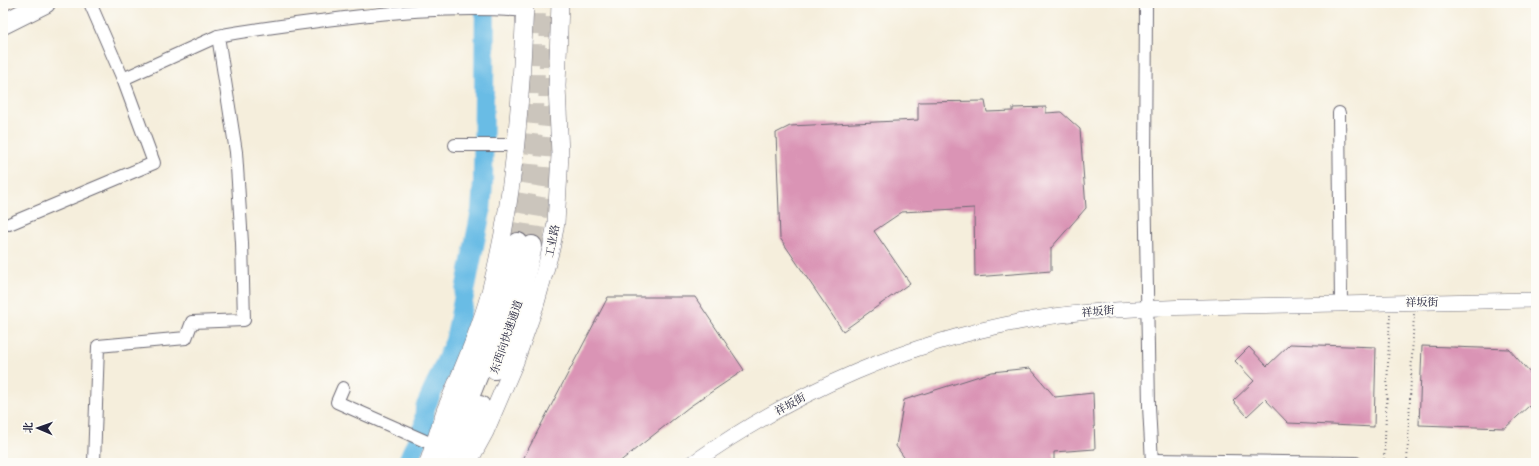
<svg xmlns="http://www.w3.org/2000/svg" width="1539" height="466" font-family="'Old Standard TT','Noto Serif SC',serif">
  <rect width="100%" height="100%" fill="#fdfcf7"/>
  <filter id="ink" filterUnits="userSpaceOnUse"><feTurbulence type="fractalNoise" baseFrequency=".025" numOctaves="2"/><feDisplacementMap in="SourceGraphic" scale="8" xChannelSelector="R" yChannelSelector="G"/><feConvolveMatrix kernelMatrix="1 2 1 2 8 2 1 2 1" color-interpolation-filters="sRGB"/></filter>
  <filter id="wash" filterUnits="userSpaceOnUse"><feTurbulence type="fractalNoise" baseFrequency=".012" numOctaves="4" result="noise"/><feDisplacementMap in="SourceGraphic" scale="16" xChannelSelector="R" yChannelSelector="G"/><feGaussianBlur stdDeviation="0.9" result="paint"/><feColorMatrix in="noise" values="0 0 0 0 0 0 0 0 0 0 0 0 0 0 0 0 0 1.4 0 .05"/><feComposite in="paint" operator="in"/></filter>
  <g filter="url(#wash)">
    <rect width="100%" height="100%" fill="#f5eedc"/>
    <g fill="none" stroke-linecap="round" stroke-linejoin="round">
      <polyline stroke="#69bce5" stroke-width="20" points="407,463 424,425 425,408 455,341 481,211 483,183 485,3"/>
    </g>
    <g id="blocks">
      <g fill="#da94b5">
        <polygon points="985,101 987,112 1013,111 1013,108 1046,107 1046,113 1061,112 1080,129 1086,208 1051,248 1051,271 975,277 974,208 902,212 874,231 910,283 843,331 780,238 776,133 790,126 918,120 918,102"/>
        <polygon points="608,297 695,297 744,370 689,407 618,463 521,463"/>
        <polygon points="1290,344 1376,347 1374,427 1288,423 1265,399 1247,416 1233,401 1254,381 1235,361 1249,347 1267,366"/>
        <polygon points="1422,346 1509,349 1530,373 1536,368 1536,413 1529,406 1505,428 1419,425"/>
        <polygon points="1030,368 1055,397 1093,393 1095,449 1054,452 1054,463 908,463 896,446 904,400 992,372"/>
      </g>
    </g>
  </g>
  <g filter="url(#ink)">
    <use href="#blocks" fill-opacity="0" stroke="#6c6973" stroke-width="1"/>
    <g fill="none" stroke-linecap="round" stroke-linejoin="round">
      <g stroke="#cbc5bc" stroke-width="20" stroke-dasharray="20 10" stroke-linecap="butt">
        <polyline points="518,243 528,181 534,119 536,3"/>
        <polyline points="532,246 542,183 548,120 550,3"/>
      </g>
      <g stroke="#6c6973" stroke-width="14">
        <g id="minor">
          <polyline points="90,3 123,79 218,36"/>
          <polyline points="1146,3 1145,173 1149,406 1152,463"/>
          <polyline points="1339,113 1341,304"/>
          <polyline points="455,145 516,145"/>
          <polyline points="9,224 154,163 123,79"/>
          <polyline points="343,388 337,402 434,445"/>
          <polyline points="1152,460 1356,463"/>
          <path d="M94,463l4,-117 88,-8 6,-16 52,-2 -2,-77 -6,-91 -18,-116c31,-6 62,-10 93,-14 71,-9 142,-17 214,-11"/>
        </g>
      </g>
      <g stroke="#6c6973" stroke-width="16">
        <path id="tertiary" d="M693,463c102,-72 219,-123 342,-144 68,-12 138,-11 206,-13 99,-2 197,-4 295,-6"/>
      </g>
      <g stroke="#6c6973" stroke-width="18">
        <g id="secondary">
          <path d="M428,463c6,-17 11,-35 17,-52 16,-39 34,-78 45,-119 25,-96 31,-191 35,-289"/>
          <polyline points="468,463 485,432 515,362 535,306 551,249 556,223 560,155 557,86 560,3"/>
        </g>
      </g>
      <g stroke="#6c6973" stroke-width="22">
        <g id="trunk">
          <polyline points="3,24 45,3"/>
          <polyline points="495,369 519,300 532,246"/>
          <polyline points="436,463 460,419 487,352 505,296 518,243"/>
          <polyline points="458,463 480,406"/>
        </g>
      </g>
      <g stroke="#6c6973" stroke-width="2" stroke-dasharray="1 3" stroke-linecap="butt">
        <polyline points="1384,463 1390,314"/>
        <polyline points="1407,463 1414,314"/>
      </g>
      <use href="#minor" stroke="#fff" stroke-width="12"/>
      <use href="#tertiary" stroke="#fff" stroke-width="15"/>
      <use href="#secondary" stroke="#fff" stroke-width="17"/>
      <use href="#trunk" stroke="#fff" stroke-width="20"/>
    </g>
  </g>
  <g text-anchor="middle" stroke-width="3.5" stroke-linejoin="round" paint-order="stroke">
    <g font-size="11" fill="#22223b" stroke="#fdfcf7">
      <text transform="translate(552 241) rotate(-79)" y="4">工业路</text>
      <text transform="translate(1422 302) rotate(-1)" y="4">祥坂街</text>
      <text transform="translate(1098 311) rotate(-5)" y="4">祥坂街</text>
      <text transform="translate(506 337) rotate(-71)" y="4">东西向快速通道</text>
      <text transform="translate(790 404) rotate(-29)" y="4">祥坂街</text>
    </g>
  </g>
  <rect width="1539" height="466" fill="none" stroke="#fdfcf7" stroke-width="16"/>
  <g transform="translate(38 428) rotate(272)" stroke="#fdfcf7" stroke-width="3" paint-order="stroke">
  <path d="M0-3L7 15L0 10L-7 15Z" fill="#22223b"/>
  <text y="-6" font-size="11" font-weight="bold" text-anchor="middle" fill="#22223b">北</text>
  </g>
</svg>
